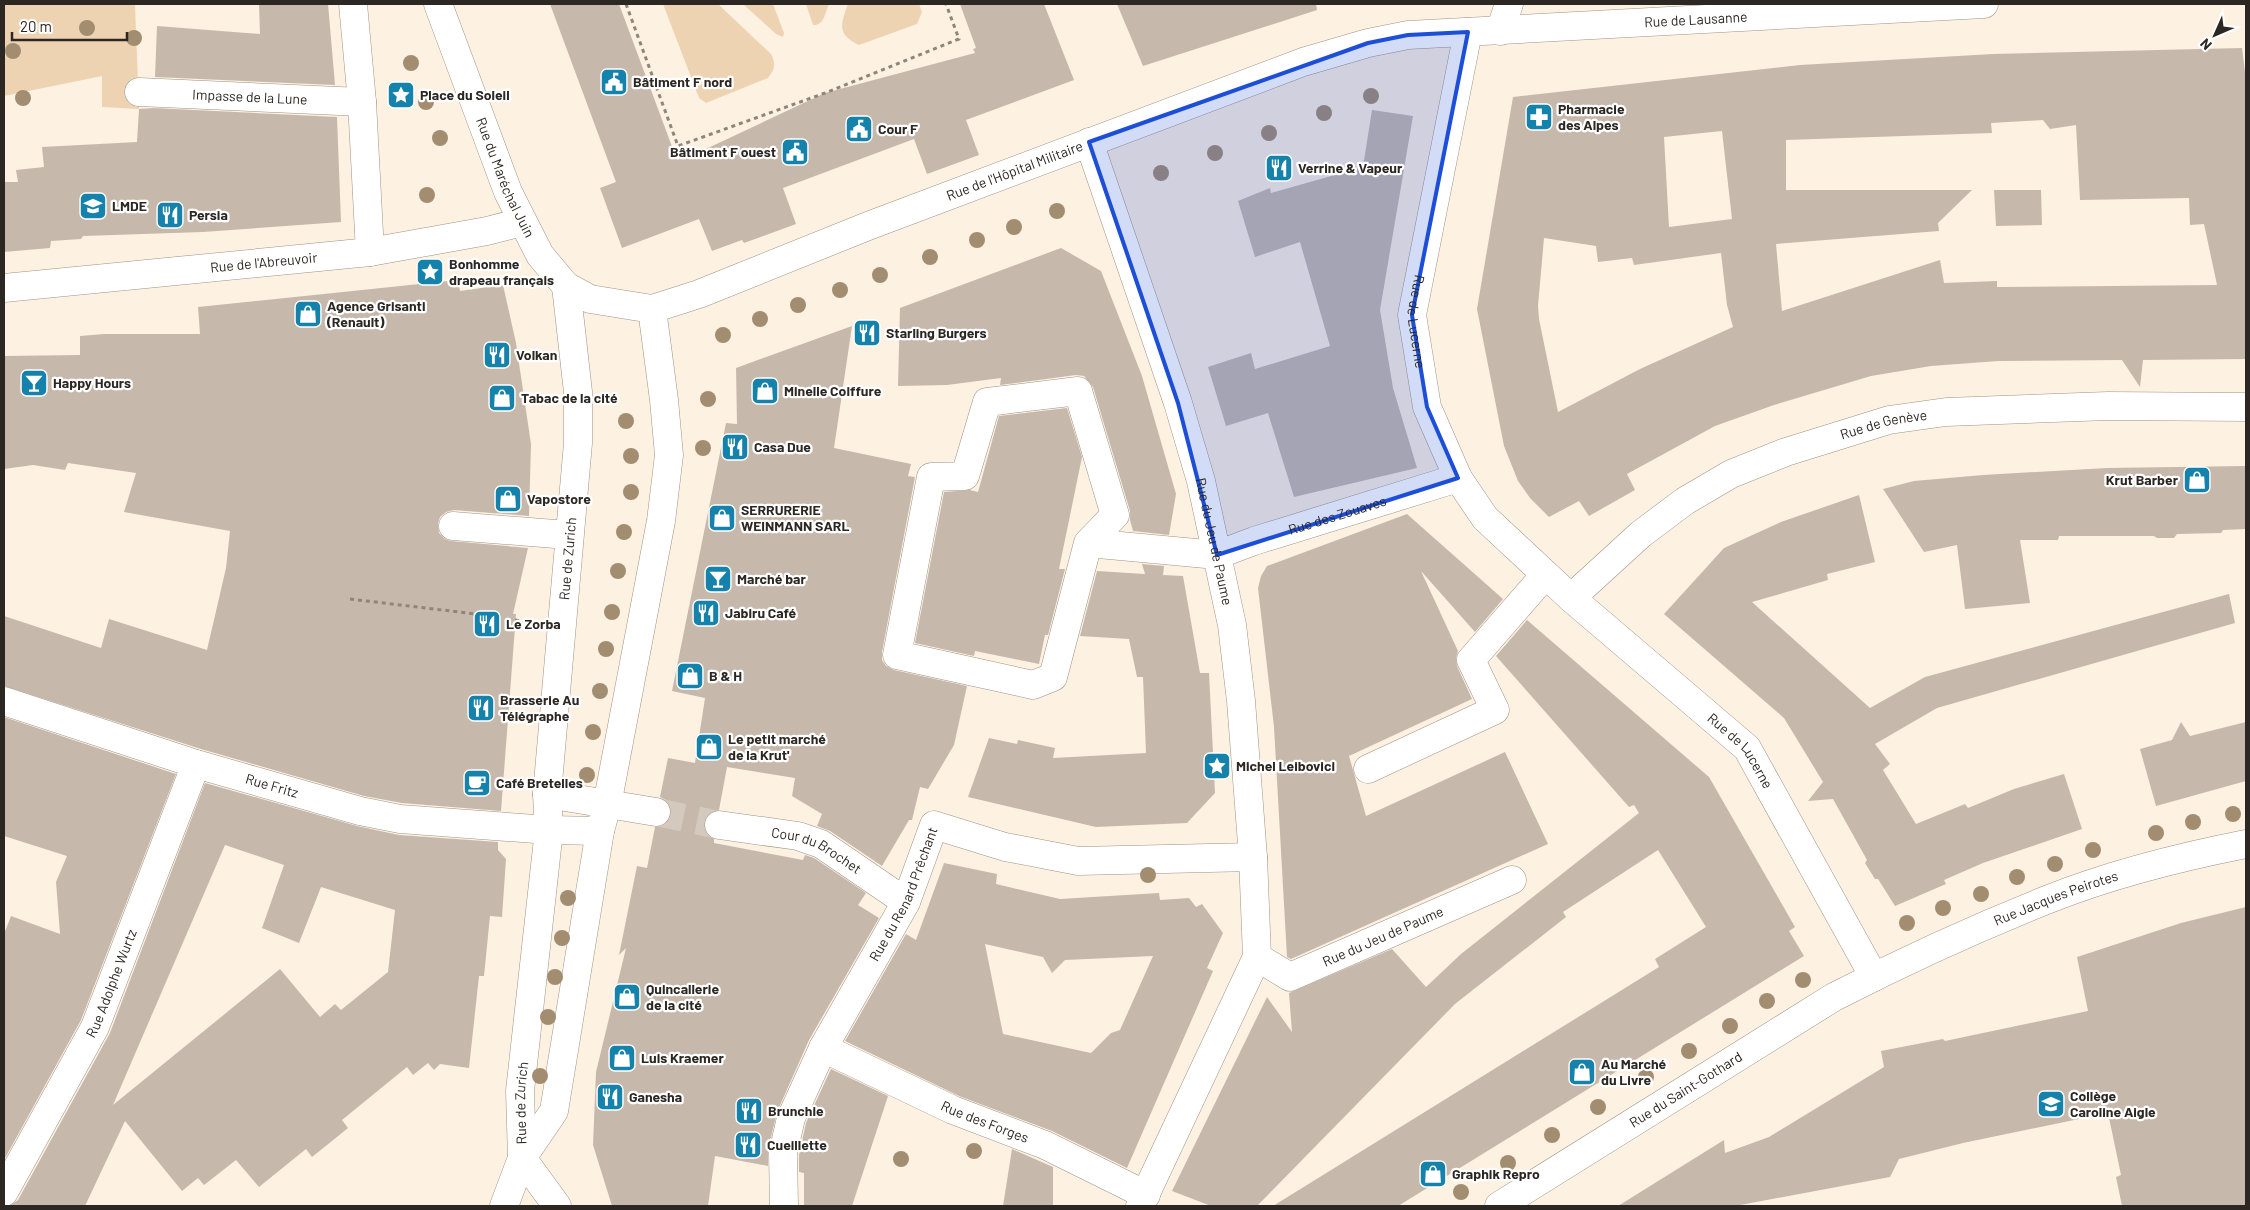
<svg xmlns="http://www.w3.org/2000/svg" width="2250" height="1210" font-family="Barlow,sans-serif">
  <rect width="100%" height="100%" fill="#fdf1e2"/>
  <g fill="#eed3b3">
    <polygon points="4,4 135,4 139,109 102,107 102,76 4,96"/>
    <path d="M663,4h55l53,50c5,10 4,15 -3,24l-62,25 -7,-5z"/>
    <polygon points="743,4 773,4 784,33 783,37 776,34"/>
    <path d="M806,4h23c-4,9 -5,22 -16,21z"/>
    <path d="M848,4h71l3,8 -5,12 -58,21c-23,-11 -18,-21 -11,-41z"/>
  </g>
  <g fill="#c6b9ac" fill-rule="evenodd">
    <polygon points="259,4 328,4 335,85 155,77 157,26 260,34"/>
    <polygon points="550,4 619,4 677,160 708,148 825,93 975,53 973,49 976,48 960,4 1044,4 1074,80 966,120 979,155 927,174 914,139 783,188 796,224 744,243 742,240 712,251 699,219 622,248 600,188 616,182"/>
    <polygon points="1117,4 1316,4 1317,10 1143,66"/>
    <path d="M2242,48l4,32v279l-103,1 -3,27 -18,-27 -124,1 -67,5 -60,10 -97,29 -59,21 -88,48 8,16 -46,26 -10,-15 -30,16 -19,-19 -12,-17 -14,-35 -27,-137 36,-212 287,-32 193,-11zM2043,120l7,9 26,-4 4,75 109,-2 1,27 14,-1 13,61 -220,2v-6l-53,2 -4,-23 -158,51 -6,-67 163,-13 -1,-8 34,-33h-186v-50l206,-7 -1,-10zM1722,131l10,88 -63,8 -5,-90zM1544,238l52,8 2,16 34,-4 2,7 87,-12 6,52 6,22 -93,42 -82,43 -19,-93 -1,-13z"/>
    <polygon points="153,108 337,117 341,222 203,232 83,236 81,239 51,241 50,248 4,252 4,182 18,182 16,170 44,167 42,147 137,142 139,109"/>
    <polygon points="1372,110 1413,116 1380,310 1393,388 1417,468 1294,497 1268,413 1226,426 1208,367 1251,353 1255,369 1330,346 1300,242 1255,257 1238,201 1270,188 1271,193 1363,167"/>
    <polygon points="1994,190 2041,190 2042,225 1996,226"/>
    <polygon points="1061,248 1101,271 1142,376 1176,494 1169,535 1133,531 1130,520 1130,511 1093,387 1084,376 1076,375 1000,385 1001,378 947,385 898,386 900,308"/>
    <polygon points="458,280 460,291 503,285 516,343 531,444 529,516 454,510 446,512 440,517 438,524 439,533 445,539 451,541 528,548 513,614 516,614 501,811 402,803 364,796 201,749 4,686 4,616 101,648 109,619 207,650 226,568 230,531 124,512 136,473 68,463 65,470 33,465 4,469 4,356 80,355 80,336 104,334 200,334 198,307"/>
    <polygon points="852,326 834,448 911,464 908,476 915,477 882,652 882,660 886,666 894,670 967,686 954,745 928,789 920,787 912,820 909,820 882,866 830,831 817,826 822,814 792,796 795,778 727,767 719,810 713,811 707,815 704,822 705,831 714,839 714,843 803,860 805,855 814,858 866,893 858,905 879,918 809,1040 777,1112 768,1150 768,1166 715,1156 708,1206 612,1206 593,1145 596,1072 626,948 619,955 637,866 647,868 655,827 662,826 668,822 671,815 670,806 666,800 660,797 668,758 695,763 705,698 672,691 726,423 737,424 736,368"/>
    <polygon points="1067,408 1082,457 1059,569 1065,569 1048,635 1045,635 1039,664 975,651 974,656 915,643 944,492 970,490 978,492 999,416"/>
    <polygon points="2246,466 2246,529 2223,530 2221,533 2177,534 2174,538 2157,538 2154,536 2059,536 2058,540 2020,540 2030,603 1965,609 1957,545 1924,552 1883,489 1914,481 1983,475 2107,468"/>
    <polygon points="1859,495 1875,562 1827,574 1828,580 1752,602 1870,708 1925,677 2229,594 2235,623 1937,708 1875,744 1890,764 1883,770 1916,824 1965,804 1968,808 2014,789 2064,774 2082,829 1983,863 1944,880 1946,884 1895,906 1878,879 1875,879 1865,863 1867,860 1833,799 1808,801 1823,782 1784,718 1664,614 1724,548 1781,522"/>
    <polygon points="1407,514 1503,599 1475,632 1421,571 1458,651 1456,658 1457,666 1472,699 1349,756 1366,816 1505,752 1548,844 1291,959 1287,957 1274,727 1258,588 1261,576 1267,566"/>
    <polygon points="1142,564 1164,566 1163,575 1183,576 1200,673 1209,673 1215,793 1187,823 1096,827 968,797 989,738 1017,744 1018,740 1055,748 1053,758 1146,753 1143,677 1137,677 1129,639 1080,636 1097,571 1145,574"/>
    <polygon points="1527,620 1709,777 1795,927 1789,931 1804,956 1398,1206 1273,1206 1659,967 1655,959 1706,927 1658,850 1563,912 1566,917 1455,1004 1257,1206 1211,1206 1172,1191 1267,997 1292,1032 1289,993 1392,949 1426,987 1461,954 1639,813 1634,805 1629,807 1496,656"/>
    <polygon points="4,717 176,774 81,1020 4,1160 4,934 11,916 60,934 56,882 67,856 4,836"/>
    <polygon points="2181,722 2190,736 2246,722 2246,781 2156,806 2140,749 2172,740"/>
    <path d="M205,783l152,43 42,9 99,7v8l8,9 -4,58 -12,-1 -6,60h-5l-10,92 -29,-4 -6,6 -6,-7 -15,12 -6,-8 -65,53 6,8 -16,13 -20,16 -6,-8 -47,38 -23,-27 -32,25 -6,-7 -16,13 -57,-70 -40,85h-76l9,-6 92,-167zM225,845l59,20 -22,63 37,15 22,-56 74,23 -7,62 -47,38 -6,-6 -15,13 -40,-48 -167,136z"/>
    <path d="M944,863l53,11 -1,10 64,15 99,-6 1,7 29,-2 7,9 6,-3 21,29 -16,35 6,3 -86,197 -75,-37 -93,-35 -114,-55 61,-107 10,6zM985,944l58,13 9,16 13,-13 88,-4 -33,74 -9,3 -20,20 -88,-19z"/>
    <polygon points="2246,907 2246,1206 2122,1206 2116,1177 2121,1175 2108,1113 1963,1143 1899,1159 1890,1177 1735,1206 1618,1206 1724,1140 1725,1153 1769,1137 1884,1067 1881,1051 1943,1039 1945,1041 2088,1011 2077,957 2181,923"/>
    <polygon points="831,1069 888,1096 852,1206 804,1206 804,1173 799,1172 799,1155 806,1123"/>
    <polygon points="1012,1149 1053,1167 1053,1206 1003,1206"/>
  </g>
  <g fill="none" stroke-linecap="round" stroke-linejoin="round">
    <polyline stroke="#d3c9bc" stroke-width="28" stroke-dasharray="28 14" stroke-linecap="butt" points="656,812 719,825"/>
    <g stroke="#9f9386" stroke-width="29">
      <g id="minor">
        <polyline points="353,4 362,102 370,252"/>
        <path id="s1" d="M438,4l70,188 32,63 26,31 24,13 62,10 47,-15 169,-68 435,-164 65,-19 40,-8 576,-31"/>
        <polyline points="1500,31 1509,4"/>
        <path id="s2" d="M1468,32l-56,283 15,92 31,71 27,40 86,80 176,150 127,229"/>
        <path id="s3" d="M139,92l223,10"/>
        <path id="s4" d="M1089,142l89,261 23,78 31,144 9,76 12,156 4,100 -117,249"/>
        <path id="s5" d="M4,288l366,-36 117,-21 35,-9"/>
        <polyline points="453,526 568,535"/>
        <path id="s6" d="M1088,543l27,-28 -37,-124 -91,11 -22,74 -34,1 -34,178 136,30 20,-8 35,-134 129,12 37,-14 204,-63"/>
        <path id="s7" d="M1571,598l70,-64 44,-33 46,-27 55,-22 103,-32 57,-8 162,-6 138,1"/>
        <path id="s8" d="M4,701l192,63 164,47 40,8 149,11 51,1"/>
        <polyline points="1368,769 1495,710 1471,660 1545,575"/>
        <polyline points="547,794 656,812"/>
        <path id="s9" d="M719,825l79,11 23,8 85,58"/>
        <path id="s10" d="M1257,957l33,20 222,-97"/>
        <path id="s11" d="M823,1048l130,62 92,35 101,50"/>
        <path id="s12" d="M522,1158l-2,-67 29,-261 -2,-36 31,-351v-51l-12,-106"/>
        <polyline points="522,1158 557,1206"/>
        <path id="s13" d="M4,1192l91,-165 101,-263"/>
        <polyline points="504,1206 522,1158 554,1111 600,831 607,805 661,521 669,455 664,400 652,309"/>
        <path id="s14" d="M784,1206l-1,-53 8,-35 32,-70 83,-146 28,-77 71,22 73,14 175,-4"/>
        <path id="s15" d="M1499,1206l335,-209c70,-36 142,-69 215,-98 63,-25 131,-42 197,-55"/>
      </g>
    </g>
    <g stroke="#8e867c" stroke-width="3" stroke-dasharray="4 4" stroke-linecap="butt">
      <polyline points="626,4 678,146 825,93 959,39 946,4"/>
      <polyline points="350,599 476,614"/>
      <polyline points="515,620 528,622"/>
    </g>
    <use href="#minor" stroke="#fff" stroke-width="28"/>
  </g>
  <g fill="#a38d70">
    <circle cx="87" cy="28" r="8"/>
    <circle cx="134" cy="38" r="8"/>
    <circle cx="13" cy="51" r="8"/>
    <circle cx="411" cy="63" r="8"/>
    <circle cx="1371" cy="96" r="8"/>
    <circle cx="23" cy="98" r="8"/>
    <circle cx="426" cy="102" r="8"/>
    <circle cx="1324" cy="113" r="8"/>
    <circle cx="1269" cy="133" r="8"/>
    <circle cx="440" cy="138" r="8"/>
    <circle cx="1215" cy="153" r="8"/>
    <circle cx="1161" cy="173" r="8"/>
    <circle cx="427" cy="195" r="8"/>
    <circle cx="1057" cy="211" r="8"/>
    <circle cx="1014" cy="227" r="8"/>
    <circle cx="977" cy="240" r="8"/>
    <circle cx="930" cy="257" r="8"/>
    <circle cx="880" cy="275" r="8"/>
    <circle cx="840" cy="290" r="8"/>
    <circle cx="798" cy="305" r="8"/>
    <circle cx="760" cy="319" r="8"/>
    <circle cx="723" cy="335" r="8"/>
    <circle cx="708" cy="399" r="8"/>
    <circle cx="626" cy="421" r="8"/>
    <circle cx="703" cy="448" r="8"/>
    <circle cx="631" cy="456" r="8"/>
    <circle cx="631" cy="492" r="8"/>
    <circle cx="624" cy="532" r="8"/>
    <circle cx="618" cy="571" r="8"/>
    <circle cx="612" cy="612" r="8"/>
    <circle cx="606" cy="649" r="8"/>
    <circle cx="600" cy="691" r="8"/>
    <circle cx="593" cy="732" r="8"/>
    <circle cx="587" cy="775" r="8"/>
    <circle cx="2233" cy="814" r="8"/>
    <circle cx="2193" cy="822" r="8"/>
    <circle cx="2156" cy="833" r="8"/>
    <circle cx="2093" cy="850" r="8"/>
    <circle cx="2055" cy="864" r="8"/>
    <circle cx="1148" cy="875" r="8"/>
    <circle cx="2017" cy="877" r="8"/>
    <circle cx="1981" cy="894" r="8"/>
    <circle cx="568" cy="898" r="8"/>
    <circle cx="1943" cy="908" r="8"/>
    <circle cx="1907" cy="923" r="8"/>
    <circle cx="562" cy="938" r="8"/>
    <circle cx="555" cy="977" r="8"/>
    <circle cx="1803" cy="980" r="8"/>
    <circle cx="1767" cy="1001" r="8"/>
    <circle cx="548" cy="1017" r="8"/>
    <circle cx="1730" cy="1026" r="8"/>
    <circle cx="1689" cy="1051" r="8"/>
    <circle cx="540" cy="1076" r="8"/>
    <circle cx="1646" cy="1077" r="8"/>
    <circle cx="1598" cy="1107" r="8"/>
    <circle cx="1552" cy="1135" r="8"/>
    <circle cx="974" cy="1151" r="8"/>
    <circle cx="901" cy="1159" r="8"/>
    <circle cx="1508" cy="1163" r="8"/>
    <circle cx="1461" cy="1192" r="8"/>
  </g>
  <path fill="#1d4ed8" fill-opacity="0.2" stroke="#1d4ed8" stroke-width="4" stroke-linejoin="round" d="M1468,32l-56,283 15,92 31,71 -241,77 -39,-152 -89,-261 279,-99 40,-8z"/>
  <defs>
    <g id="civic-square" transform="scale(1.4375)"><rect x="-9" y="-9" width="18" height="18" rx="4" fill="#1482aa" stroke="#fff"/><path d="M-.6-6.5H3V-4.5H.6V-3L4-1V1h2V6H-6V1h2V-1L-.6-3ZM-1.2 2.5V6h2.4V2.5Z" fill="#fff"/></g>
    <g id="sight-square" transform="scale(1.4375)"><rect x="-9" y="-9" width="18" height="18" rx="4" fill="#1482aa" stroke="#fff"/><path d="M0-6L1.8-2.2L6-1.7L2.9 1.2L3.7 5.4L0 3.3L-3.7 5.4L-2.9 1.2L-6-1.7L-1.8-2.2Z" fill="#fff"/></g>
    <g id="pharmacy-square" transform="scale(1.4375)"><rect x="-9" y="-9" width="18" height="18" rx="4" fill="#1482aa" stroke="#fff"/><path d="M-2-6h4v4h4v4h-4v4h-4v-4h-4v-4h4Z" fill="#fff"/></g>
    <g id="restaurant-square" transform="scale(1.4375)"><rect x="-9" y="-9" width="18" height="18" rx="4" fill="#1482aa" stroke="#fff"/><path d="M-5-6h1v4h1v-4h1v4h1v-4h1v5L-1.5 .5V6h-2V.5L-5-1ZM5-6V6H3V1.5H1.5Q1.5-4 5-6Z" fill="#fff"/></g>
    <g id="university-square" transform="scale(1.4375)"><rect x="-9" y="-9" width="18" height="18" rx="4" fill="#1482aa" stroke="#fff"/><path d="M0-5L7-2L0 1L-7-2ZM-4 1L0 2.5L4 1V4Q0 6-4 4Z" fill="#fff"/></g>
    <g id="shop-square" transform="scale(1.4375)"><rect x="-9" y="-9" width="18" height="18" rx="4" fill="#1482aa" stroke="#fff"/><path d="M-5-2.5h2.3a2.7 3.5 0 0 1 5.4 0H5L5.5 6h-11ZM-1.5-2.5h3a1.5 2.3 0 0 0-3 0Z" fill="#fff"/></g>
    <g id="bar-square" transform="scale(1.4375)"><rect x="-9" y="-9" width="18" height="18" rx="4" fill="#1482aa" stroke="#fff"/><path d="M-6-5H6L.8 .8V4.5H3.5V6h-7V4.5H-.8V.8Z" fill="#fff"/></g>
    <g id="cafe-square" transform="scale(1.4375)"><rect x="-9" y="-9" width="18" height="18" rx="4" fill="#1482aa" stroke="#fff"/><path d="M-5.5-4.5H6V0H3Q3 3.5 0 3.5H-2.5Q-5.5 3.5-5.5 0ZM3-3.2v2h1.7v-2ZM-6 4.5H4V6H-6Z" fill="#fff"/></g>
    <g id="school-square" transform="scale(1.4375)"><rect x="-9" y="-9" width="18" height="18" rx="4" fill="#1482aa" stroke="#fff"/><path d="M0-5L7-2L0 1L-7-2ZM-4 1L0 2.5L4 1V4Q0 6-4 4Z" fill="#fff"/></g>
  </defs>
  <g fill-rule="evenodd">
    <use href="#civic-square" x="614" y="82"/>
    <use href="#sight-square" x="401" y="95"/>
    <use href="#pharmacy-square" x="1539" y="117"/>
    <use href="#civic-square" x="859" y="129"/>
    <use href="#civic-square" x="795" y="152"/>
    <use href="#restaurant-square" x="1279" y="168"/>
    <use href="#university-square" x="93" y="206"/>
    <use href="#restaurant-square" x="170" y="215"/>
    <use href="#sight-square" x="430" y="272"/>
    <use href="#shop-square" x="308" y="314"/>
    <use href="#restaurant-square" x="867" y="333"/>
    <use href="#restaurant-square" x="497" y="355"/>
    <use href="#bar-square" x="34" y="383"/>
    <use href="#shop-square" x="765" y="391"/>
    <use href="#shop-square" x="502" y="398"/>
    <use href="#restaurant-square" x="735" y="447"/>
    <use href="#shop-square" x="2197" y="480"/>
    <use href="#shop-square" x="508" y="499"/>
    <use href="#shop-square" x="722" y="518"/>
    <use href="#bar-square" x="718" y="579"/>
    <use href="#restaurant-square" x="706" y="613"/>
    <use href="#restaurant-square" x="487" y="624"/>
    <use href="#shop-square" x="690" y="676"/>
    <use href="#restaurant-square" x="481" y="708"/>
    <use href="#shop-square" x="709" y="747"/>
    <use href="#sight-square" x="1217" y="766"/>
    <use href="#cafe-square" x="477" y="783"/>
    <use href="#shop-square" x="627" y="997"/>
    <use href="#shop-square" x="622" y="1058"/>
    <use href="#shop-square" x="1582" y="1072"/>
    <use href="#restaurant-square" x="610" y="1097"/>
    <use href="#school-square" x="2051" y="1104"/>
    <use href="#restaurant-square" x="749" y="1111"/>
    <use href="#restaurant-square" x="748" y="1145"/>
    <use href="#shop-square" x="1433" y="1174"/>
  </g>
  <g text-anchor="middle" stroke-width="4.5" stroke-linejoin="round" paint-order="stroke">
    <g font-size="14" fill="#2c2722" stroke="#fff">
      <text dy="5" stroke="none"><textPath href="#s1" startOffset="1495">Rue de Lausanne</textPath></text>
      <text dy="5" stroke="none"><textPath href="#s3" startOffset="111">Impasse de la Lune</textPath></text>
      <text dy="5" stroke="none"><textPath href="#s1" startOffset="790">Rue de l'Hôpital Militaire</textPath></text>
      <text dy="5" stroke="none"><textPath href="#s1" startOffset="186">Rue du Maréchal Juin</textPath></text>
      <text dy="5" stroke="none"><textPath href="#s5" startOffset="261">Rue de l'Abreuvoir</textPath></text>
      <text dy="5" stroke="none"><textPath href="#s2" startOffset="295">Rue de Lucerne</textPath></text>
      <text dy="5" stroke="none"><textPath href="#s7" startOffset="364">Rue de Genève</textPath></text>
      <text dy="5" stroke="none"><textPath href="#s6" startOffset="1108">Rue des Zouaves</textPath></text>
      <text dy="5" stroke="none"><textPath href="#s4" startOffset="419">Rue du Jeu de Paume</textPath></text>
      <text dy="5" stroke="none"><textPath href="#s12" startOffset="602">Rue de Zurich</textPath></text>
      <text dy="5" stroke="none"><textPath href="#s2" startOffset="854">Rue de Lucerne</textPath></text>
      <text dy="5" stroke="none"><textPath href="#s8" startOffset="281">Rue Fritz</textPath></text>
      <text dy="5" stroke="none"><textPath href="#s9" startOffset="102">Cour du Brochet</textPath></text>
      <text dy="5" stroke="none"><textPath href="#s14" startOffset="340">Rue du Renard Prêchant</textPath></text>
      <text dy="5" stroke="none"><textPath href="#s15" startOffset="638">Rue Jacques Peirotes</textPath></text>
      <text dy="5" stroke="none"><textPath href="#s10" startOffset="140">Rue du Jeu de Paume</textPath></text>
      <text dy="5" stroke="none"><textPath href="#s13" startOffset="235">Rue Adolphe Wurtz</textPath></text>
      <text dy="5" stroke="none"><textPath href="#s15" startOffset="220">Rue du Saint-Gothard</textPath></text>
      <text dy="5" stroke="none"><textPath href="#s12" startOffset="55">Rue de Zurich</textPath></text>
      <text dy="5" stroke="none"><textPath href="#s11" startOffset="178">Rue des Forges</textPath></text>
    </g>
    <g font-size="14" font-weight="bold" fill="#2c2722" stroke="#fff" text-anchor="start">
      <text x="633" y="87">Bâtiment F nord</text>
      <text x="420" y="100">Place du Soleil</text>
      <text x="1558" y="114">Pharmacie<tspan x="1558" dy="16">des Alpes</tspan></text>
      <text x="878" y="134">Cour F</text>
      <text x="776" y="157" text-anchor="end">Bâtiment F ouest</text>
      <text x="1298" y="173">Verrine &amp; Vapeur</text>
      <text x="112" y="211">LMDE</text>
      <text x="189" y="220">Persia</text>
      <text x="449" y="269">Bonhomme<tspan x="449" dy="16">drapeau français</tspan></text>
      <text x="327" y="311">Agence Grisanti<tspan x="327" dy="16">(Renault)</tspan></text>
      <text x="886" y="338">Starling Burgers</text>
      <text x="516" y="360">Volkan</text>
      <text x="53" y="388">Happy Hours</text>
      <text x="784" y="396">Minelle Coiffure</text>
      <text x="521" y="403">Tabac de la cité</text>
      <text x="754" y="452">Casa Due</text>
      <text x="2178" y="485" text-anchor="end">Krut Barber</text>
      <text x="527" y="504">Vapostore</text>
      <text x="741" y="515">SERRURERIE<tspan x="741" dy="16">WEINMANN SARL</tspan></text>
      <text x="737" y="584">Marché bar</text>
      <text x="725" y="618">Jabiru Café</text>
      <text x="506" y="629">Le Zorba</text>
      <text x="709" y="681">B &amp; H</text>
      <text x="500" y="705">Brasserie Au<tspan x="500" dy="16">Télégraphe</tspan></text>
      <text x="728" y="744">Le petit marché<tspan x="728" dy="16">de la Krut'</tspan></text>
      <text x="1236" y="771">Michel Leibovici</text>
      <text x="496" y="788">Café Bretelles</text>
      <text x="646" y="994">Quincallerie<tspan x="646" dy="16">de la cité</tspan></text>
      <text x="641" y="1063">Luis Kraemer</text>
      <text x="1601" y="1069">Au Marché<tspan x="1601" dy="16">du Livre</tspan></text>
      <text x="2070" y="1101">Collège<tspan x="2070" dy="16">Caroline Aigle</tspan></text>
      <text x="629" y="1102">Ganesha</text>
      <text x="768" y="1116">Brunchie</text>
      <text x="767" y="1150">Cueillette</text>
      <text x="1452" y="1179">Graphik Repro</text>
    </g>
  </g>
  <rect width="2250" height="1210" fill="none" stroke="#2c2722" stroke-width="10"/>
  <g transform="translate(2215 35) rotate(225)" stroke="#ffffff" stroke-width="4" paint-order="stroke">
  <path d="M0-4L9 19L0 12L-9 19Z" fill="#2c2722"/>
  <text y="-8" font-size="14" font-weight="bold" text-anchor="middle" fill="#2c2722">N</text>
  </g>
  <path d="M12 32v8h115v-8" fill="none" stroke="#2c2722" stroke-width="2.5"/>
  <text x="20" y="32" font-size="15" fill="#2c2722" stroke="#ffffff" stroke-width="4" paint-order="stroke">20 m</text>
</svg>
